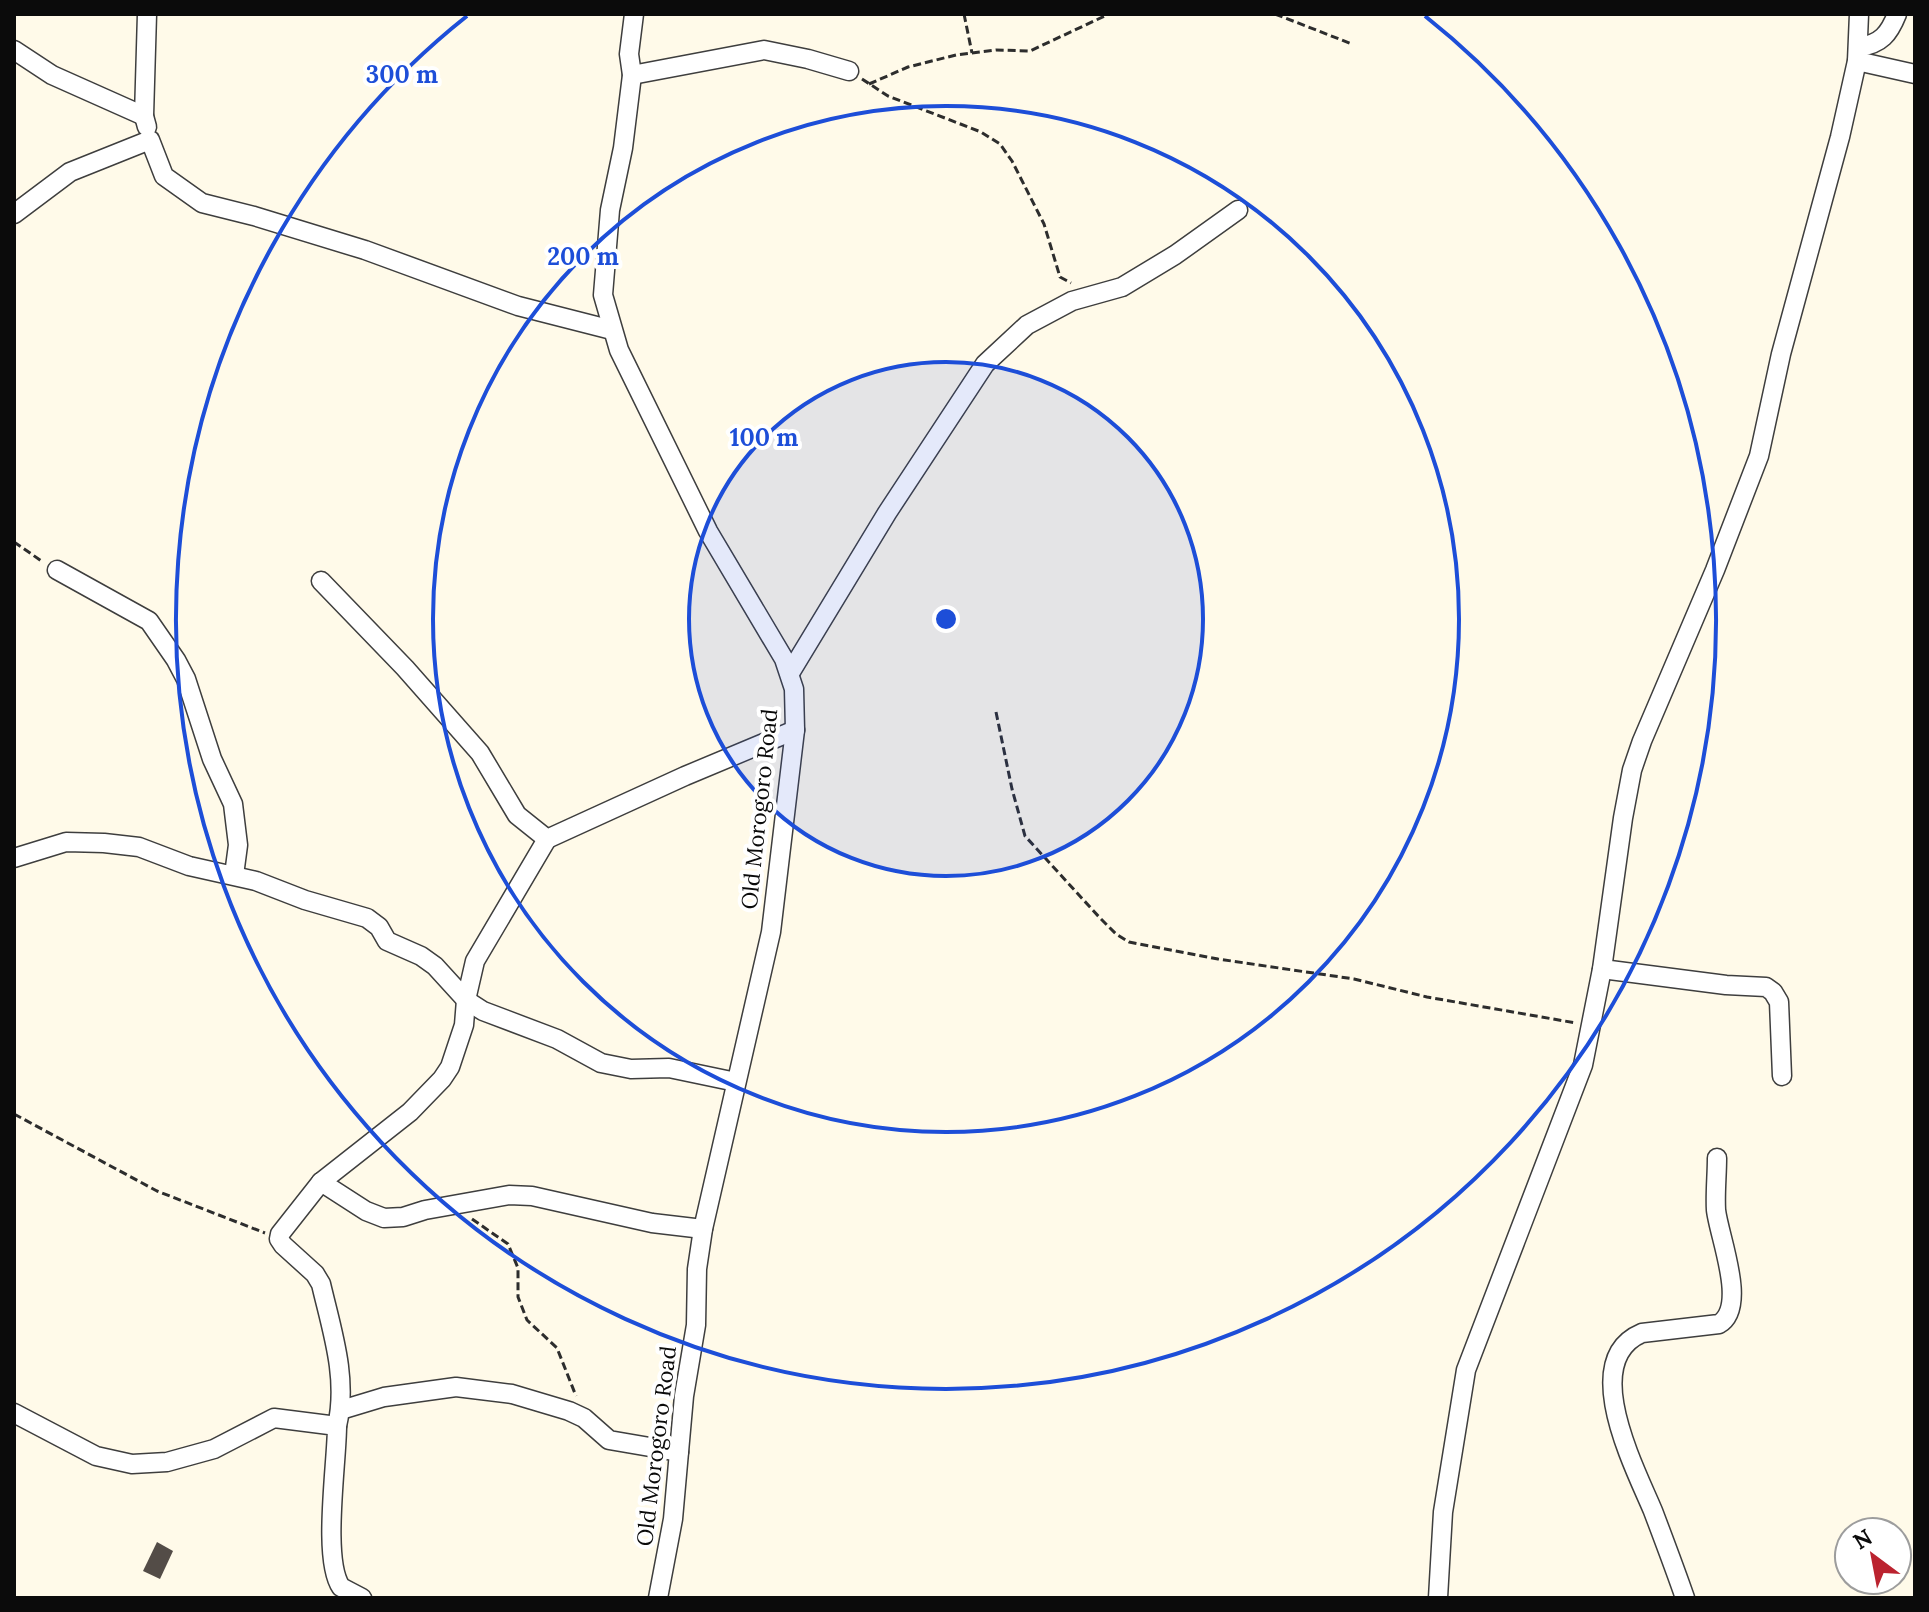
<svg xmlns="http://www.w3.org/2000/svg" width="1929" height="1612" font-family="Lora,serif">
  <rect width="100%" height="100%" fill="#fffae9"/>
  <polygon fill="#534c47" points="157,1542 173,1551 160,1579 143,1571"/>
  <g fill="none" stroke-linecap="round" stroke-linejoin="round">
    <g stroke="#3e3e3e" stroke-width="21">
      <g id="minor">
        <polyline points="634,14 629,54 632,75 623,148 610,210 603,295 619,350 708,531 784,659 794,689 795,730 771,932 703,1229 697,1269 696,1325 684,1396 673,1519 658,1598"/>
        <path d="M1859,47c22,-3 30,-13 38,-33"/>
        <polyline points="14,50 52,75 144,116"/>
        <polyline points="1857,61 1915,74"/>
        <polyline points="632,75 764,50 808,59 849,71"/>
        <polyline points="147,127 144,116 147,14"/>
        <polyline points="14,214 70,172 150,140 164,176 202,203 254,216 365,250 518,306 612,330"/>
        <polyline points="57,570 149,621 176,660 186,679 212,759 233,804 238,845 234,875"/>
        <polyline points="321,581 405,668 480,753 517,815 547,839 685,776 795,730"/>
        <polyline points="790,673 887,513 985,364 1027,325 1072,301 1122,287 1175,255 1238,210"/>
        <polyline points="14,858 66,842 104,843 139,847 189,866 256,881 305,900 367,918 379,927 387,941 421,956 435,966 466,1000 483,1011 557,1039 601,1063 631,1069 669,1068 736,1082"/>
        <polyline points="1602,969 1726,985 1766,987 1773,992 1779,1002 1782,1076"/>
        <polyline points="321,1182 366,1211 384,1218 403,1217 425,1210 509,1195 532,1196 652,1223 703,1229"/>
        <polyline points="341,1410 384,1397 456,1387 512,1394 569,1411 584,1418 609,1440 679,1452"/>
        <path d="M14,1413l82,43 36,8 35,-2 47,-13 60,-31 63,8c0,37 -15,133 4,161l21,11"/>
        <path d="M337,1426c11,-48 -5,-95 -16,-142l-6,-10 -32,-29 -4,-6 1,-5 41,-52 89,-70 32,-33 8,-12 14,-42 2,-25 9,-39 72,-122"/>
        <polyline points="1438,1598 1443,1512 1466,1370 1583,1065 1602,969 1623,818 1632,770 1642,741 1715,570 1759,456 1781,354 1840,137 1857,61 1859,14"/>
        <path d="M1685,1598c-10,-29 -21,-58 -32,-87 -18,-43 -75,-151 -11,-178l77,-9c29,-17 0,-87 -3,-114 -1,-17 1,-35 1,-52"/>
      </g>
    </g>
    <g stroke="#2d2d2d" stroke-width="3" stroke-dasharray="8 4" stroke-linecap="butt">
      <polyline points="964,14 972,53"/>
      <polyline points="1275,14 1352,44"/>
      <polyline points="862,79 888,96 981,132 1000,144 1012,161 1044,224 1060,277 1071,283"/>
      <polyline points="869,84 908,67 956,55 996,50 1030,51 1109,14"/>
      <polyline points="14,542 43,562"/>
      <polyline points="996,712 1012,789 1025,836 1100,918 1116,934 1129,942 1218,959 1354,979 1427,997 1576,1023"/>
      <polyline points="14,1114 157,1191 265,1233"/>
      <polyline points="472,1219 508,1244 518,1268 518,1297 527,1320 557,1348 576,1396"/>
    </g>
    <use href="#minor" stroke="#fff" stroke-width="18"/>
  </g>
  <circle cx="946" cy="619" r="257" fill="#1d4ed8" fill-opacity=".12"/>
  <g fill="none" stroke="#1d4ed8" stroke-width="4">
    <circle cx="946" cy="619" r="257"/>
    <circle cx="946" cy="619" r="513"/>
    <path d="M1425 16A770 770 0 1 1 467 16"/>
  </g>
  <g text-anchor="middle" stroke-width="8" stroke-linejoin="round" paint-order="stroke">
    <g font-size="22" fill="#0b0b0b" stroke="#fff">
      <text transform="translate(759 809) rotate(-84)" y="8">Old Morogoro Road</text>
      <text transform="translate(656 1446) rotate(-83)" y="8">Old Morogoro Road</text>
    </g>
  </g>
  <circle cx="946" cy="619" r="12" fill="#1d4ed8" stroke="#fff" stroke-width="4"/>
  <g font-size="24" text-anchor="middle" font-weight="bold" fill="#1d4ed8" stroke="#fff" stroke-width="8" stroke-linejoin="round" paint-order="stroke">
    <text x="402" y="83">300 m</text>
    <text x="583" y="265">200 m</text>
    <text x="764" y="446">100 m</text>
  </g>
  <rect width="1929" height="1612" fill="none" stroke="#0b0b0b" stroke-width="32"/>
  <g transform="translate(1873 1556) rotate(328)"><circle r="38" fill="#ffffff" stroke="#9d9d9d" stroke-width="2"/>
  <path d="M0-6L14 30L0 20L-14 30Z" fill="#bb232f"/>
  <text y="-12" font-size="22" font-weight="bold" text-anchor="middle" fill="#0b0b0b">N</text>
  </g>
</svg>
